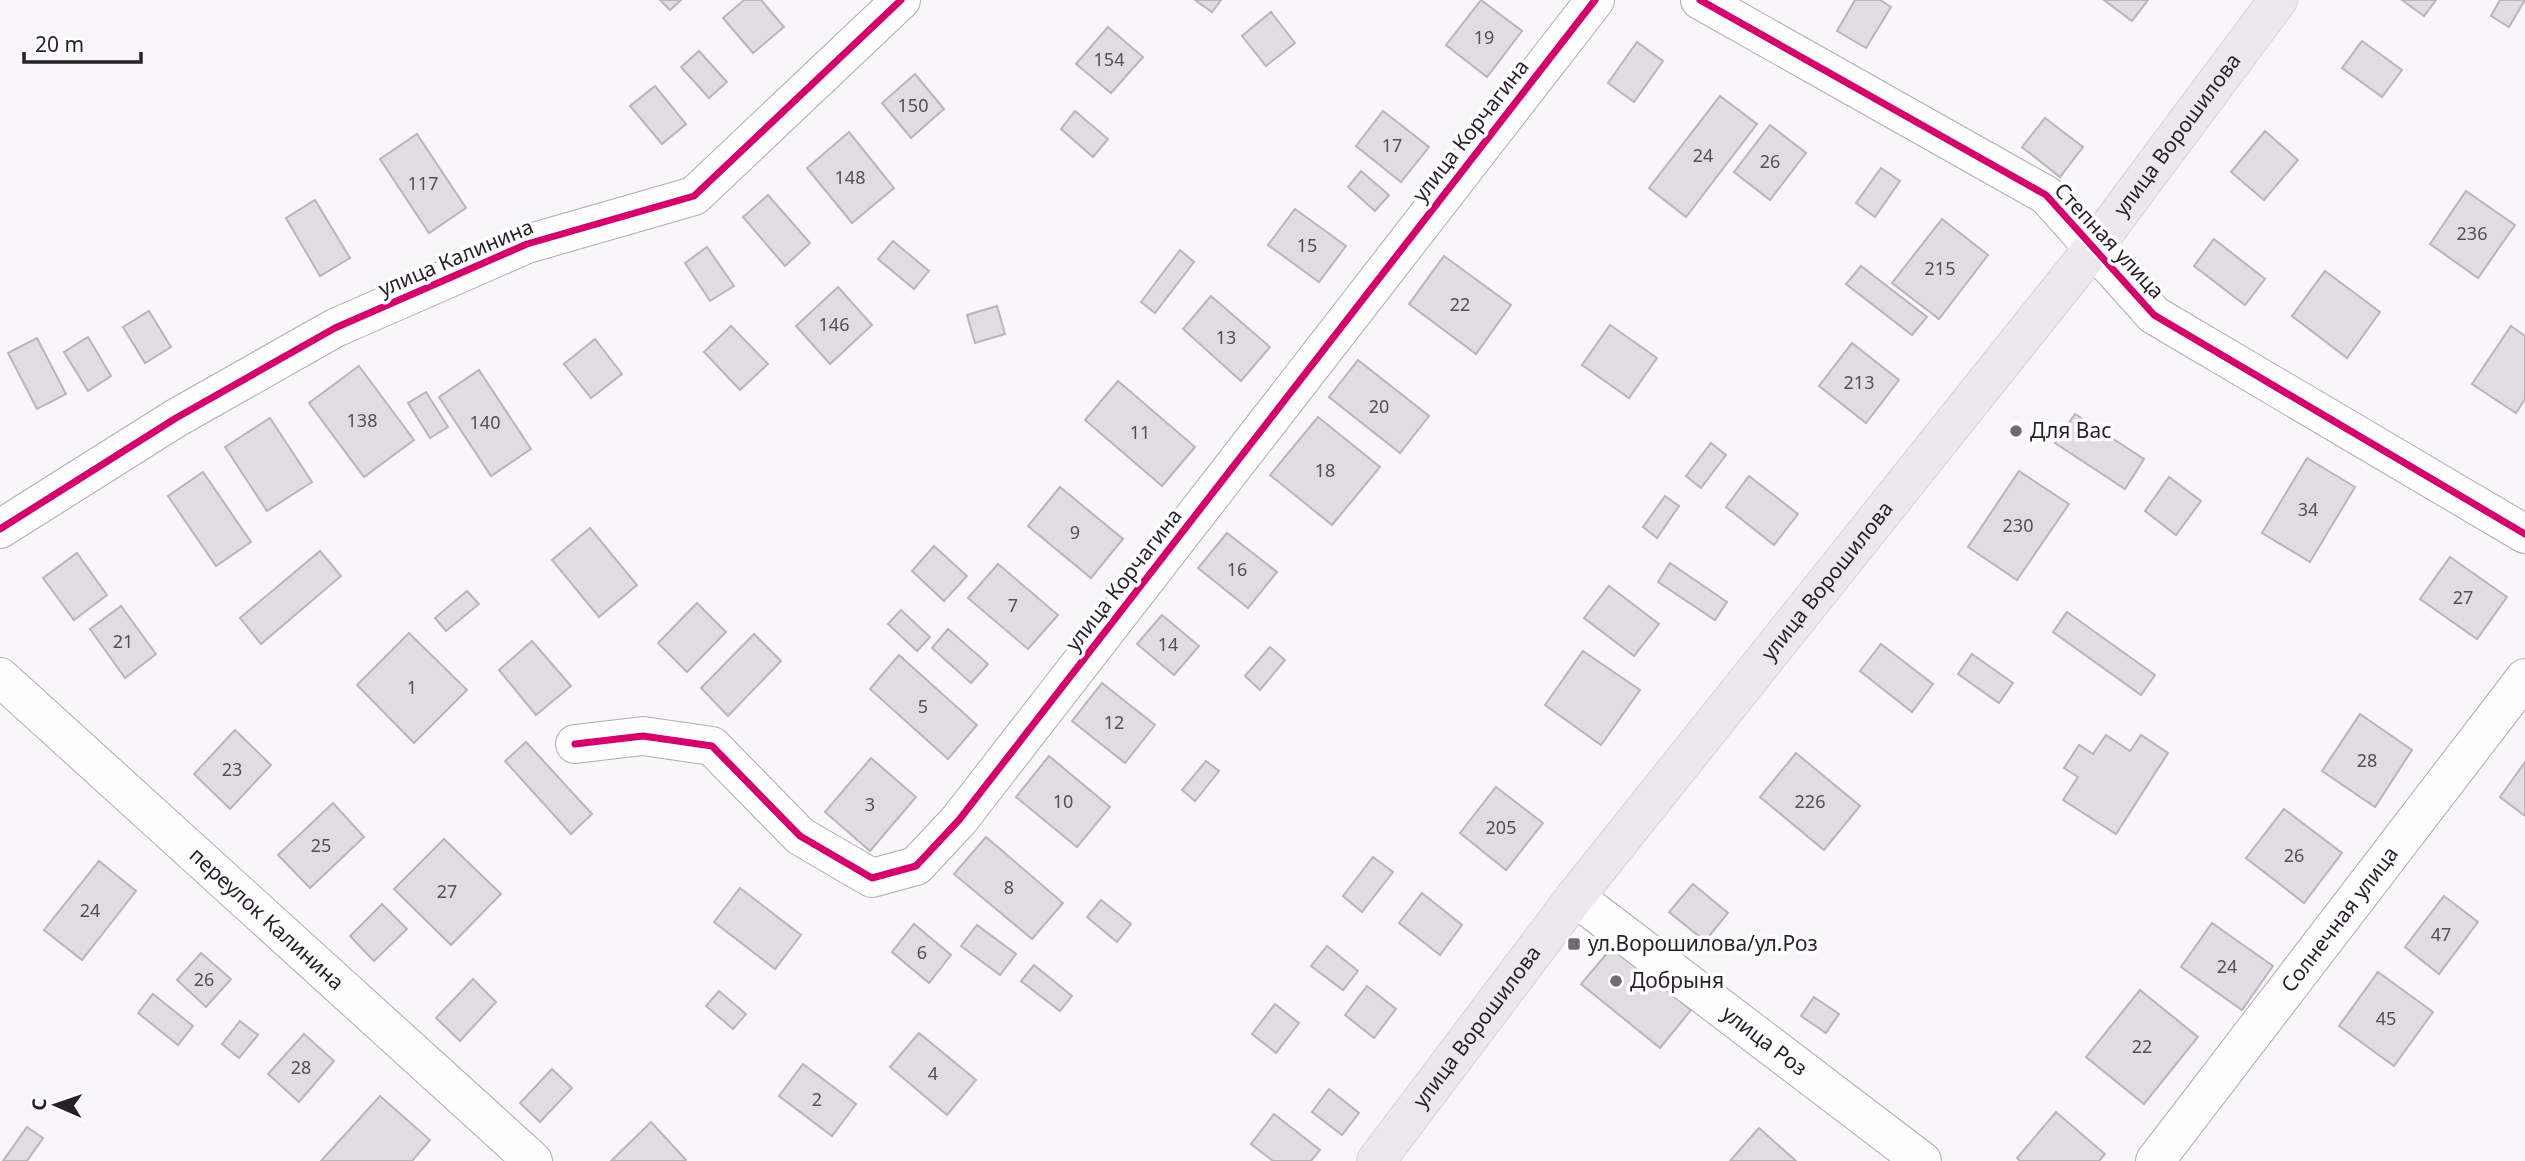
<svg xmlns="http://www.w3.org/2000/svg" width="2525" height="1161" font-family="'Noto Sans',sans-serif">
  <rect width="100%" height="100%" fill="#f9f6fa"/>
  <g fill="#e1dbe3" stroke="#bab5bb" stroke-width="2">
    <polygon points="660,0 681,0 670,10"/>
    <polygon points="744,0 761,0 784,27 753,53 723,18"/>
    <polygon points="1195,0 1221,0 1212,12"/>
    <polygon points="1481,0 1522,31 1487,77 1446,45"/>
    <polygon points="1855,0 1880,0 1891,7 1866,48 1837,31"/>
    <polygon points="2104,0 2148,0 2132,21"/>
    <polygon points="2402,0 2436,0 2424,16"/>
    <polygon points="2500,0 2525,0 2509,27 2491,16"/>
    <polygon points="1271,12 1295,43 1266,66 1242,36"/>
    <polygon points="1108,27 1143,57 1111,93 1076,64"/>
    <polygon points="2362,41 2402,70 2382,97 2342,68"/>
    <polygon points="1637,42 1663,61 1634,102 1608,83"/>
    <polygon points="699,51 727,82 709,98 681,67"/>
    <polygon points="915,74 944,109 911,138 882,103"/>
    <polygon points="655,86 686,124 662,144 630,106"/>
    <polygon points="1720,96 1757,124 1686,217 1649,188"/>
    <polygon points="1075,111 1108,139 1093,157 1061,129"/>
    <polygon points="1383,111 1429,147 1401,182 1356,146"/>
    <polygon points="2045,118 2083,147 2060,177 2022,147"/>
    <polygon points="1770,125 1806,153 1770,200 1734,172"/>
    <polygon points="2265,131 2298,160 2264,200 2231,172"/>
    <polygon points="849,132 894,188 852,223 807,168"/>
    <polygon points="417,134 466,208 429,233 380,159"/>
    <polygon points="1881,168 1900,181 1875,217 1856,203"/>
    <polygon points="1361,171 1389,195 1375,211 1348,187"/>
    <polygon points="2466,191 2515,225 2478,278 2430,244"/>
    <polygon points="768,195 810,243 785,266 743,217"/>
    <polygon points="315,200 350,258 320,276 286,218"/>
    <polygon points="1295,209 1346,246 1319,282 1268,245"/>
    <polygon points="1942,219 1988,255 1939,319 1892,283"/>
    <polygon points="2214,239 2265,279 2245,305 2194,266"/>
    <polygon points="893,241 929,271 914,289 878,259"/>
    <polygon points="707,247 734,286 710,301 685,263"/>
    <polygon points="1180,250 1194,262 1155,313 1141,302"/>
    <polygon points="1444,256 1511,305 1476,354 1409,304"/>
    <polygon points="1861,266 1927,317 1912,335 1846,284"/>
    <polygon points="2325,271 2380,312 2347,358 2292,316"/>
    <polygon points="838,287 872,325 830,364 796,326"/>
    <polygon points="1211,296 1270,347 1241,381 1183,329"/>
    <polygon points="997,306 1005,334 975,343 967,315"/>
    <polygon points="149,311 171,347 145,363 123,327"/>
    <polygon points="1610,325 1657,358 1629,398 1582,365"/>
    <polygon points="731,326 768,364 740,390 704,352"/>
    <polygon points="2511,326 2525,336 2525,399 2516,413 2472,384"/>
    <polygon points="88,337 111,376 88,391 64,352"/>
    <polygon points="37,338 66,394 37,409 8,353"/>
    <polygon points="595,339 622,374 591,398 564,364"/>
    <polygon points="1852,343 1899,380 1866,423 1819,386"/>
    <polygon points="1358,360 1429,416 1400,453 1329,397"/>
    <polygon points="359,366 414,440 364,477 309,403"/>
    <polygon points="479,370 531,449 491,476 439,397"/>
    <polygon points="1118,381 1195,447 1162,486 1085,420"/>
    <polygon points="426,392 448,427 430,438 408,403"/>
    <polygon points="2075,414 2144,459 2125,489 2055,443"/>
    <polygon points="1318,417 1380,467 1332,525 1270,475"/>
    <polygon points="270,418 312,482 267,511 225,447"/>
    <polygon points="1711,443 1726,455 1701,488 1686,476"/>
    <polygon points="2307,458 2355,487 2310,562 2262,533"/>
    <polygon points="2019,471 2069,504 2017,580 1968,547"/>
    <polygon points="203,472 251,542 216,566 168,496"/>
    <polygon points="1749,476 1798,514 1774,545 1726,507"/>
    <polygon points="2169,477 2201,501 2176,535 2145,511"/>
    <polygon points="1060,487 1123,539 1091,578 1028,526"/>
    <polygon points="1665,496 1679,506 1657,538 1643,527"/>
    <polygon points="590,528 637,585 599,617 552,560"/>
    <polygon points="1227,533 1277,572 1248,608 1198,568"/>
    <polygon points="934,546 967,576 944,601 912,571"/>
    <polygon points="320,551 341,576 261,644 240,618"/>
    <polygon points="77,553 107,595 74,620 43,578"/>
    <polygon points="2450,557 2507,597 2477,639 2420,599"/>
    <polygon points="1670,563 1727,602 1715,620 1658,582"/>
    <polygon points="998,564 1058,615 1028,649 968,598"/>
    <polygon points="1609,586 1659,624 1634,656 1584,618"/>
    <polygon points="467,591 479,604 446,631 435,618"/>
    <polygon points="697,603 726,632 687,672 658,643"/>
    <polygon points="121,606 156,654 125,678 90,629"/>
    <polygon points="901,610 930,637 917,651 888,624"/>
    <polygon points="2067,612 2155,675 2141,695 2053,632"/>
    <polygon points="1162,615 1199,646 1174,675 1137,644"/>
    <polygon points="948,629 988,664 971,683 932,648"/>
    <polygon points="409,633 467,690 414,743 357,685"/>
    <polygon points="754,634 781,661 728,716 701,688"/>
    <polygon points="532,641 571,686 536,715 499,670"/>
    <polygon points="1881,644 1933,684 1912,712 1860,671"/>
    <polygon points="1270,647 1285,660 1260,690 1245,676"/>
    <polygon points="1583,651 1640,690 1601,745 1545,705"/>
    <polygon points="1972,654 2013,683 1999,703 1958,674"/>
    <polygon points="899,655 977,725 948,759 870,689"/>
    <polygon points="1102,683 1155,725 1125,763 1072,721"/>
    <polygon points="2360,714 2412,750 2375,807 2322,771"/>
    <polygon points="235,730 271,765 230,809 194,774"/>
    <polygon points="2106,735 2130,751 2141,735 2168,753 2116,834 2063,800 2078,777 2064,768 2079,745 2093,754"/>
    <polygon points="526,742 592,814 571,834 505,761"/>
    <polygon points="1796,753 1860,806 1824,850 1760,797"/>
    <polygon points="1049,756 1110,807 1077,847 1016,797"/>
    <polygon points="871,758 916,797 870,851 825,812"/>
    <polygon points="1206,761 1219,771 1195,801 1182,790"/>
    <polygon points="2525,762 2525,816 2500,797"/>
    <polygon points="1496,787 1543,823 1506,870 1460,833"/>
    <polygon points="333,803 364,837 310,888 278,855"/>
    <polygon points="2284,809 2342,853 2304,903 2246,858"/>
    <polygon points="986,837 1063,903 1032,939 954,874"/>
    <polygon points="444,839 501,894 451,945 394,889"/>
    <polygon points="1373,857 1393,872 1362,912 1343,896"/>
    <polygon points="99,861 136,891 82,960 44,930"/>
    <polygon points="1693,884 1728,913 1705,941 1669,912"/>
    <polygon points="740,888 801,935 775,969 714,922"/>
    <polygon points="1422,893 1462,925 1440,955 1399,923"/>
    <polygon points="2444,896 2478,922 2439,974 2405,947"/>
    <polygon points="1101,900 1131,924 1117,942 1087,917"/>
    <polygon points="382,904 407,929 374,961 350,936"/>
    <polygon points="2212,923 2273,966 2242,1010 2181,967"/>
    <polygon points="914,924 951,955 929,983 892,952"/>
    <polygon points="977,925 1016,954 1000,975 961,946"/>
    <polygon points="1614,945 1691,1010 1660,1048 1581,984"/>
    <polygon points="1327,946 1358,971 1343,990 1311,966"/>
    <polygon points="201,953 231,979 206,1007 177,980"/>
    <polygon points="1034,965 1072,996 1060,1011 1021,981"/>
    <polygon points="2378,972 2433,1012 2394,1066 2339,1026"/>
    <polygon points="473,979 496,1002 460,1041 436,1018"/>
    <polygon points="1367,986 1396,1009 1374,1038 1345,1015"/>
    <polygon points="2140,990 2198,1037 2144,1104 2086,1057"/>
    <polygon points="719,991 746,1014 733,1029 706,1006"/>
    <polygon points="153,994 193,1026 178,1045 138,1013"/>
    <polygon points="1814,997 1839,1014 1826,1033 1801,1016"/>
    <polygon points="1275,1004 1299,1023 1276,1053 1252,1034"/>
    <polygon points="240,1021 258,1035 239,1058 222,1044"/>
    <polygon points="919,1033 976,1080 947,1115 890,1067"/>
    <polygon points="304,1034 334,1061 299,1102 268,1074"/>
    <polygon points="803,1064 856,1104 832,1136 779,1096"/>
    <polygon points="552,1069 572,1088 540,1122 520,1103"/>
    <polygon points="1329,1089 1359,1113 1342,1135 1312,1112"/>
    <polygon points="380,1096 430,1140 412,1161 321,1161"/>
    <polygon points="2056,1112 2105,1154 2099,1161 2020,1161 2017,1158"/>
    <polygon points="1274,1114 1320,1150 1311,1161 1273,1161 1251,1144"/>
    <polygon points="651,1122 686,1160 685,1161 611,1161"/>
    <polygon points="27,1127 43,1138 27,1161 3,1161"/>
    <polygon points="1759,1128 1796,1161 1730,1161"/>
  </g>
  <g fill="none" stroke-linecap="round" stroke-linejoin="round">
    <g stroke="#b0abb2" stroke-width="40">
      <g id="minor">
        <polyline points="1700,0 2046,195 2154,315 2525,534"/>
        <polyline points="0,529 176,418 335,328 527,244 694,196 901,0"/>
        <path id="s1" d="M0,677l533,484"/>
        <polyline points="575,744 643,736 712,746 800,836 872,878 916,866 959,820 1595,0"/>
        <path id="s2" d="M1575,897l347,264"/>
        <path id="s3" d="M2155,1161l370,-483"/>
      </g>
    </g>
    <g stroke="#d6d3d7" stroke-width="40">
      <g id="major">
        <path id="s4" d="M1376,1161l199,-264 519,-650 184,-247"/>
      </g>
    </g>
    <use href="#minor" stroke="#fefefe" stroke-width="38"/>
    <use href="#major" stroke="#ece8ee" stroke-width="38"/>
    <g stroke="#fff" stroke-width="11">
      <g id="cycleway">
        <polyline points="1700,0 2046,195 2154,315 2525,534"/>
        <polyline points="0,529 176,418 335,328 527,244 694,196 901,0"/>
        <polyline points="575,744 643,736 712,746 800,836 872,878 916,866 959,820 1595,0"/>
      </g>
    </g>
    <use href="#cycleway" stroke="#d6006c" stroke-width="7"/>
  </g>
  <g fill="#706a72" stroke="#fff" stroke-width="2.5">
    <circle cx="2016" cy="431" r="7"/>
    <rect x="1567" y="937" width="14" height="14" rx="3.5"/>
    <circle cx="1616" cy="981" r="7"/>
  </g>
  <g text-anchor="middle" stroke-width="7" stroke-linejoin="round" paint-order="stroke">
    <g font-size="18" fill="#564e58">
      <text x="1484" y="44">19</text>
      <text x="1109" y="66">154</text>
      <text x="913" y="112">150</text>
      <text x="1392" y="152">17</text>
      <text x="1703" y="162">24</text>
      <text x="1770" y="168">26</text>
      <text x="850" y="184">148</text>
      <text x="423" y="190">117</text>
      <text x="2472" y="240">236</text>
      <text x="1307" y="252">15</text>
      <text x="1940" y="275">215</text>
      <text x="1460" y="311">22</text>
      <text x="834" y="331">146</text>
      <text x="1226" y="344">13</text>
      <text x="1859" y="389">213</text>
      <text x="1379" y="413">20</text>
      <text x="362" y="427">138</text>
      <text x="485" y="429">140</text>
      <text x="1140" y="439">11</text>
      <text x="1325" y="477">18</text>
      <text x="2308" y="516">34</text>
      <text x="2018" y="532">230</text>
      <text x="1075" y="539">9</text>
      <text x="1237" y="576">16</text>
      <text x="2463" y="604">27</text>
      <text x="1013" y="612">7</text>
      <text x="123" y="648">21</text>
      <text x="1168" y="651">14</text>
      <text x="412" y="694">1</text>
      <text x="923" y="713">5</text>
      <text x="1114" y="729">12</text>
      <text x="2367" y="767">28</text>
      <text x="232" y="776">23</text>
      <text x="1063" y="808">10</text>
      <text x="1810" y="808">226</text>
      <text x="870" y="811">3</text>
      <text x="1501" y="834">205</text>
      <text x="321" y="852">25</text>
      <text x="2294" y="862">26</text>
      <text x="1009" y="894">8</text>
      <text x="447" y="898">27</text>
      <text x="90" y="917">24</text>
      <text x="2441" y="941">47</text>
      <text x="922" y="959">6</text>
      <text x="2227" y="973">24</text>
      <text x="204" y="986">26</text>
      <text x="2386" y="1025">45</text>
      <text x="2142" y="1053">22</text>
      <text x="301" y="1074">28</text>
      <text x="933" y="1080">4</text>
      <text x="817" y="1106">2</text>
    </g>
    <g font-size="21" fill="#271f29" stroke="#fff">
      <text transform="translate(1471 131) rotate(-52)" y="7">улица Корчагина</text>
      <text dy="7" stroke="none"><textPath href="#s4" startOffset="1302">улица Ворошилова</textPath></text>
      <text transform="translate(2109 241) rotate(47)" y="7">Степная улица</text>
      <text transform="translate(456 258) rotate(-23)" y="7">улица Калинина</text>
      <text transform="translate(1124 580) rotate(-52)" y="7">улица Корчагина</text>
      <text dy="7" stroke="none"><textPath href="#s4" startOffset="735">улица Ворошилова</textPath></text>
      <text dy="7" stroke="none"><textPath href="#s1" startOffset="360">переулок Калинина</textPath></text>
      <text dy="7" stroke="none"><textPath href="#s3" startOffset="304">Солнечная улица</textPath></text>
      <text dy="7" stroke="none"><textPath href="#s4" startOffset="168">улица Ворошилова</textPath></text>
      <text dy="7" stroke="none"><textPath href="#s2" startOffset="238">улица Роз</textPath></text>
    </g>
    <g font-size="21" fill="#271f29" stroke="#fff" text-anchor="start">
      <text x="2030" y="438">Для Вас</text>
      <text x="1588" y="951">ул.Ворошилова/ул.Роз</text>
      <text x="1630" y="988">Добрыня</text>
    </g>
  </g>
  <g transform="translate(56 1105) rotate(272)" stroke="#ffffff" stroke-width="5" paint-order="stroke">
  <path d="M0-5L12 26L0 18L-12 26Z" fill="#271f29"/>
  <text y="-10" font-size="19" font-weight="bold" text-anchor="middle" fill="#271f29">С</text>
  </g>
  <path d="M24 52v10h117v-10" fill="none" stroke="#271f29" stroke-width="3.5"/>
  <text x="35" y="52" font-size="21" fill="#271f29" stroke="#ffffff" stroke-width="5" paint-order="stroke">20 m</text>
</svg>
